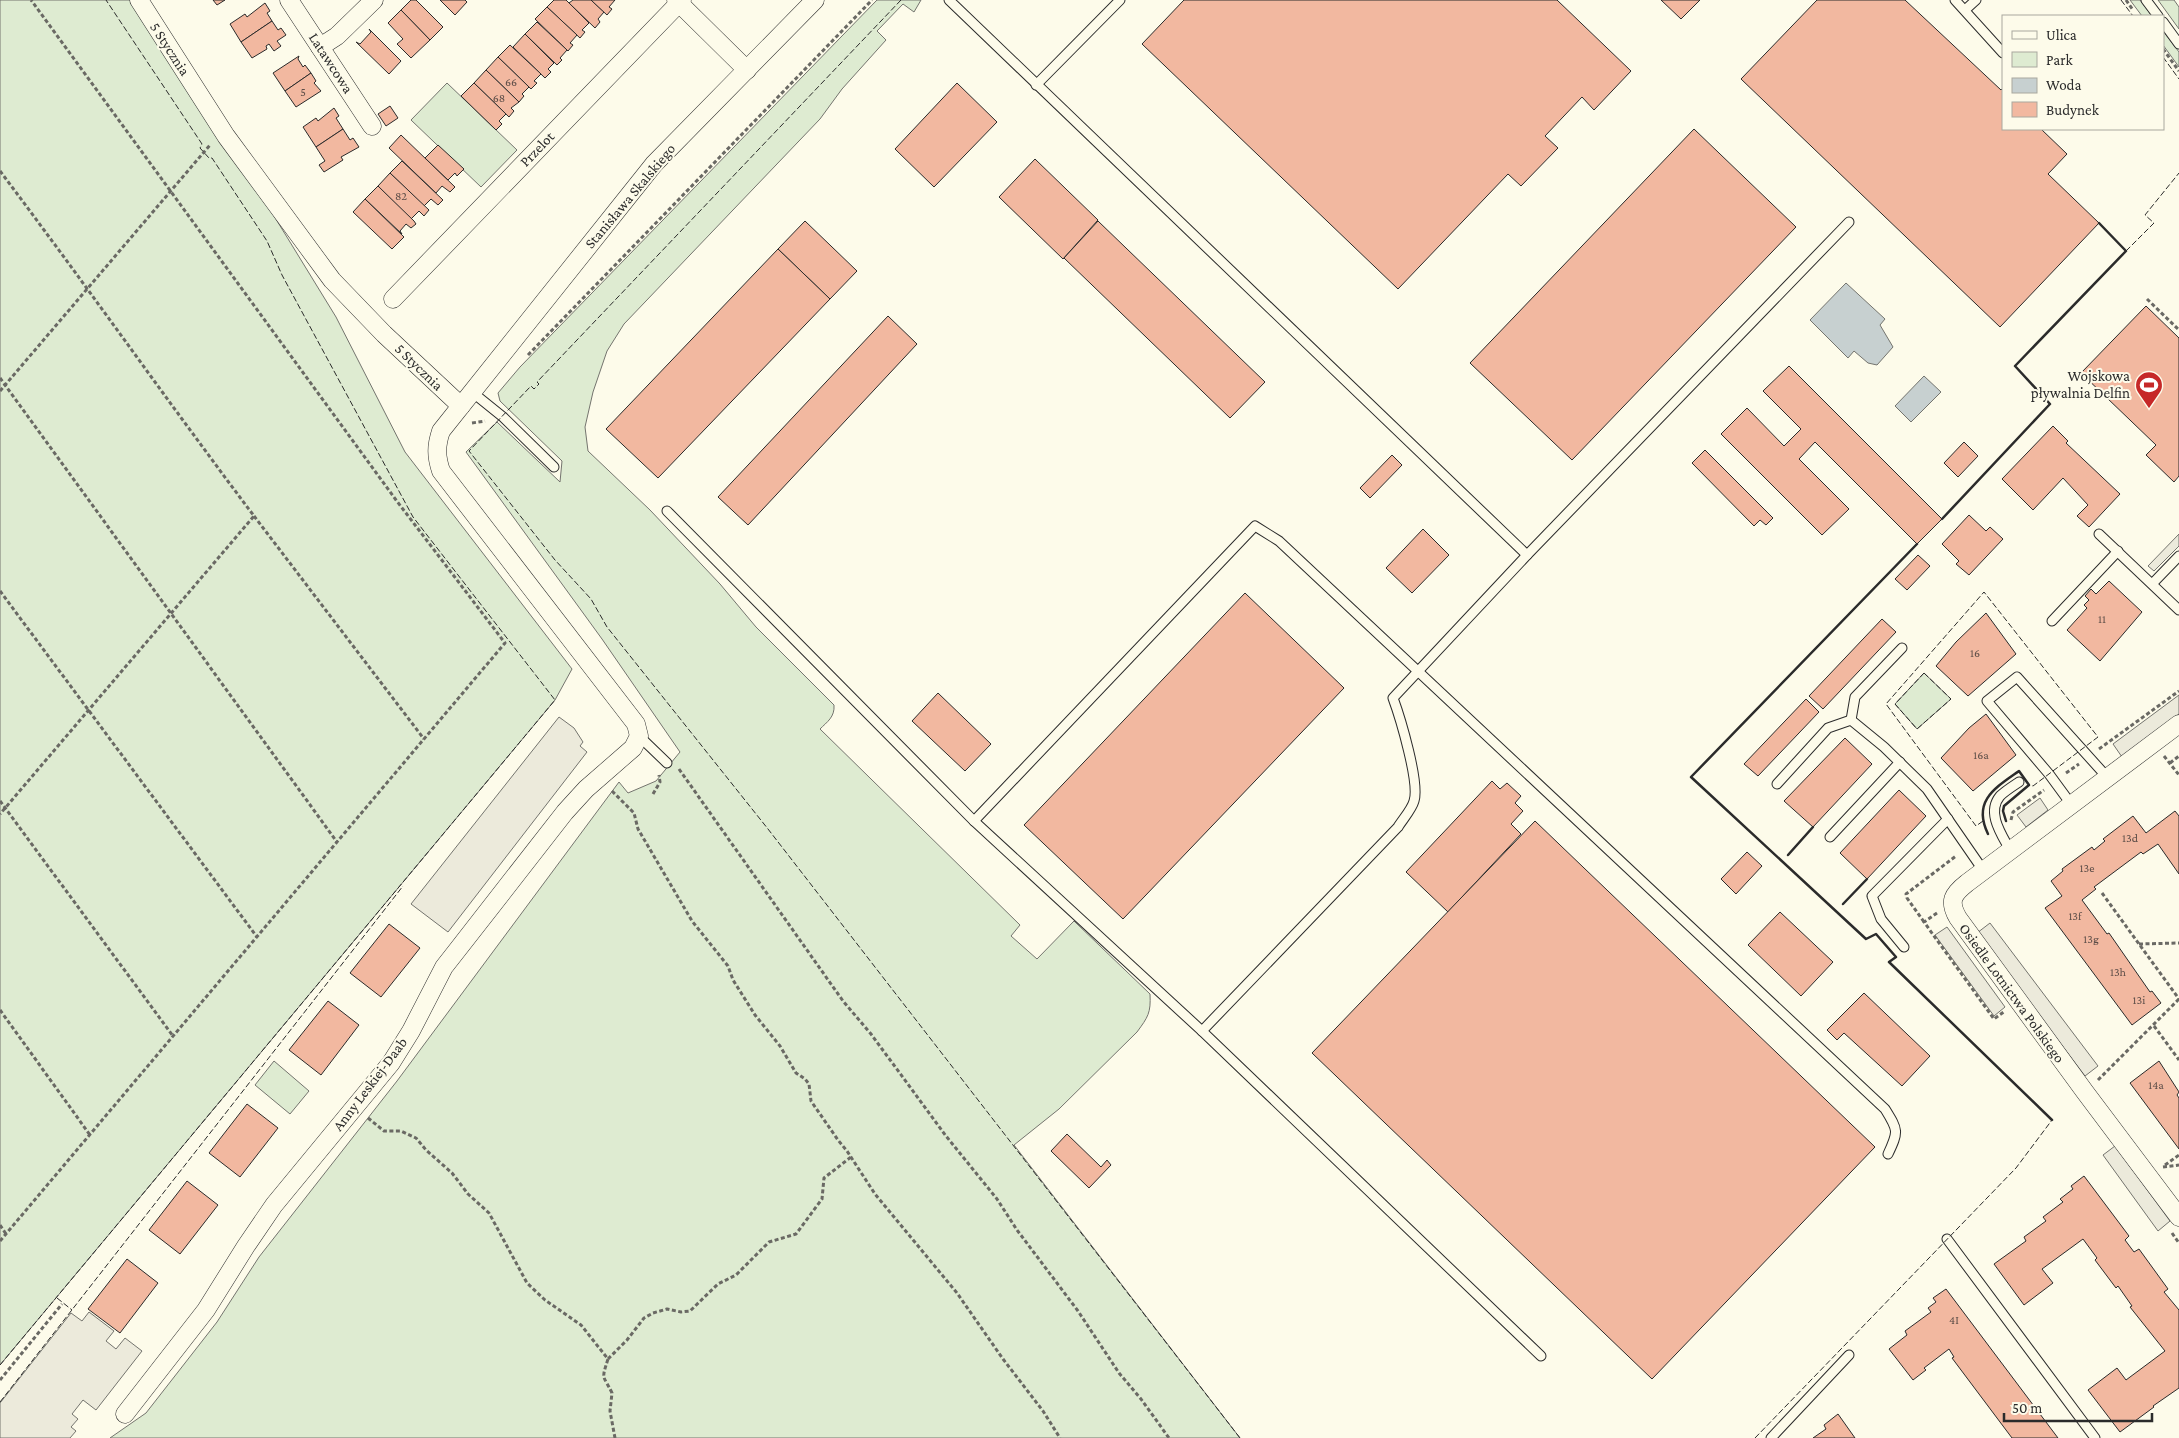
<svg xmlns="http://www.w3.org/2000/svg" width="2179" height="1438" font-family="'Crimson Pro',serif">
  <rect width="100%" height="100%" fill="#fdfbea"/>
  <g fill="#deebd1" stroke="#74746e">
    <polygon points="0,0 133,0 255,185 336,317 405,452 572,669 555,700 0,1365"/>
    <path d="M877,0h44l-7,12 -11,-8 -26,27 9,9 -44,49 -22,30 -196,205 -17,27 -14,41 -8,35 3,24 62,59 70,74 36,43 78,78c1,12 -7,17 -14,24l200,196 -9,11 26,23 37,-38 76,73c1,19 -2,23 -13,38l-78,77 -45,36 226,293h-1130l36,-25 71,-91 42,-65 138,-176 222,-299 9,11 28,-12 24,-29 -78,-113 -136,-187 31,-30 63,60 2,-21 -62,-60 -2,-8 22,-26z"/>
    <polygon points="2130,0 2140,0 2152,16 2142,16"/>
    <polygon points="2158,0 2174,0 2179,7 2179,29"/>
    <polygon points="2163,31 2179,52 2179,67 2163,45"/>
    <polygon points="447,83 517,150 481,187 411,120"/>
    <polygon points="1924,673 1951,699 1917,729 1895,704"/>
    <polygon points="274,1061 309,1091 290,1114 255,1085"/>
  </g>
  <g fill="#eceadb" stroke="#74746e">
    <polygon points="2179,534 2179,546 2154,571 2148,566"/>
    <polygon points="2179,695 2179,714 2122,757 2113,744"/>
    <polygon points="559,717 574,728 583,742 580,746 587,752 448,932 411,904"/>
    <polygon points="2040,798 2048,810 2026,827 2017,815"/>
    <polygon points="1990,923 2098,1066 2085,1076 1977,933"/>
    <polygon points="1947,927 2005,1007 1994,1016 1935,935"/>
    <polygon points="2115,1146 2170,1221 2158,1231 2103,1155"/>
    <polygon points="89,1312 114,1331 106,1341 116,1349 125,1338 142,1351 96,1410 83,1400 72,1414 78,1419 71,1427 76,1431 70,1438 0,1438 0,1403 71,1313 82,1321"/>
  </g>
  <g fill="#c7d0d0" stroke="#74746e">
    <polygon points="1846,283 1885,319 1880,325 1893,347 1877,365 1868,363 1854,351 1848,358 1810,320"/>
    <polygon points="1924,376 1941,392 1911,422 1895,406"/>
  </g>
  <g fill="#f2b8a0" stroke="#2b2b2b">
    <polygon points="213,0 225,0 217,5"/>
    <polygon points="411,0 416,0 443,27 430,40 401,10"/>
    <polygon points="440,0 465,0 467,2 455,15"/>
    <polygon points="554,0 566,0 589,23 582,30 585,32 580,38 547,7"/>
    <polygon points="573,0 591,0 604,12 598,19 600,22 595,28 569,3"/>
    <polygon points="591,0 615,0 609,7 612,9 607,15"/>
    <polygon points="1184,0 1557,0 1631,71 1594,110 1582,97 1545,136 1558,148 1521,186 1508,174 1398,289 1142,44"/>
    <polygon points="1661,0 1700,0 1681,19"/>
    <polygon points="1817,0 1905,0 2001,90 2003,88 2003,129 2041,129 2067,154 2048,174 2099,223 2000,327 1741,79"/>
    <polygon points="265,3 270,11 267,13 272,21 241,42 230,24 245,14 247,17"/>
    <polygon points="547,7 577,35 570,43 573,45 568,51 535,19"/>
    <polygon points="401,10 430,40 411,58 397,44 403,39 388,23"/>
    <polygon points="272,21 278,30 281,28 286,35 277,41 281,46 274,51 269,44 266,46 267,49 252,58 241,42"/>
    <polygon points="537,22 567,50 560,58 562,60 557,65 525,34"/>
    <polygon points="369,29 401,61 389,74 356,42 360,44 371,32"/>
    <polygon points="525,34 554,63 548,69 551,72 545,78 513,47"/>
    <polygon points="510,45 541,74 534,81 537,83 531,89 498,57"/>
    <polygon points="299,56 298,59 303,67 305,65 311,73 285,91 273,73"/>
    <polygon points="498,57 529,87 522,94 524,96 519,102 486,70"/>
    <polygon points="486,70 519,102 511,108 514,111 509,117 474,83"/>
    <polygon points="311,73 316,81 314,83 321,91 296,107 285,91"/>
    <polygon points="474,83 506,114 499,121 502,124 496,130 461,96"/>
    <polygon points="957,83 997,122 934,187 895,149"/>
    <polygon points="390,106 398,118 386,126 378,114"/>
    <polygon points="334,108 339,116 336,118 343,129 316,147 303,127 316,118 318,121"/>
    <polygon points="343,129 350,140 353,138 359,147 341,157 343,160 324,172 319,165 325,161 316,147"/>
    <polygon points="1694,129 1796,227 1572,460 1470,363"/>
    <polygon points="401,135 455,187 450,192 442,186 436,193 389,148"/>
    <polygon points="438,145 464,169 457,176 455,173 448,180 425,158"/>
    <polygon points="1035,159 1098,220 1063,259 999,197"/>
    <polygon points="402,161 443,200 438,205 431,199 424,206 390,173"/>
    <polygon points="390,173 429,210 424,216 419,211 411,219 378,186"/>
    <polygon points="378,186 414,221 416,224 411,228 406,224 400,231 402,234 365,199"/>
    <polygon points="365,199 404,237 392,249 353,212"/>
    <polygon points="805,221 857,271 830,299 778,249"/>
    <polygon points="1098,221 1265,382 1230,418 1064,258"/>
    <polygon points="778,249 830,299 658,478 606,429"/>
    <polygon points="2146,306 2179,338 2179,476 2174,482 2146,455 2156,445 2081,373"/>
    <polygon points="888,316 917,344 748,525 718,497"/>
    <polygon points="1789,366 1942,519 1917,544 1815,442 1799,459 1849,509 1822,535 1721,434 1747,408 1784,446 1801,429 1763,391"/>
    <polygon points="2053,426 2068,441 2066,443 2120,494 2089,527 2077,516 2088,505 2063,478 2033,510 2002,479"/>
    <polygon points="1964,442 1978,456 1958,477 1944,463"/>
    <polygon points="1705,450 1773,518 1766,525 1760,520 1754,526 1692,463"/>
    <polygon points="1392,455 1402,465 1370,498 1360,488"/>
    <polygon points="1969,515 1986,531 1990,527 2003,539 1969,575 1956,564 1959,561 1942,544"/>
    <polygon points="1423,529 1449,555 1412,593 1386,568"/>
    <polygon points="1918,555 1930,566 1907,590 1895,579"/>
    <polygon points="2109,581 2142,612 2100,661 2067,630 2087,608 2084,605 2089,600 2085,596 2091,589 2096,594"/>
    <polygon points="1245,593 1344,688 1123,919 1024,825"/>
    <polygon points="1986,613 2016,654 1968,696 1936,666 1956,642"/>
    <polygon points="1882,619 1896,632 1823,709 1809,696"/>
    <polygon points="938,693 991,744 965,771 912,721"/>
    <polygon points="1806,699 1819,712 1758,776 1744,764"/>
    <polygon points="1986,714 2016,755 1973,791 1941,758 1969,728"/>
    <polygon points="1845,738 1872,764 1813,827 1784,801"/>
    <polygon points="1492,781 1500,789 1507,783 1521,796 1515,803 1523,811 1511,824 1521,834 1448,912 1406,872"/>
    <polygon points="1899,790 1926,816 1867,879 1840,853"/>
    <polygon points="2175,811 2179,816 2179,874 2158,844 2143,854 2141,852 2094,887 2096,889 2082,900 2107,934 2109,933 2150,992 2152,991 2161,1003 2132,1025 2045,908 2062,896 2051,881 2063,871 2062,869 2092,847 2094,850 2105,841 2103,839 2133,816 2146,833"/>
    <polygon points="1535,821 1875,1147 1652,1379 1312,1053"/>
    <polygon points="1747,852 1762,866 1736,894 1721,879"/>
    <polygon points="1780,912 1833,962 1801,996 1748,945"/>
    <polygon points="389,924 420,948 381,997 350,973"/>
    <polygon points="1864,993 1930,1056 1902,1086 1844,1033 1837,1040 1827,1030"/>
    <polygon points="328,1001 359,1025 321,1075 289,1050"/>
    <polygon points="2159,1061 2179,1092 2177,1095 2179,1098 2179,1149 2130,1083"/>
    <polygon points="247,1104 278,1128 240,1177 209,1153"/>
    <polygon points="1067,1134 1101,1167 1107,1160 1111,1165 1089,1188 1051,1151"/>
    <polygon points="2084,1176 2129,1236 2125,1240 2134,1252 2139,1249 2168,1289 2164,1292 2179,1310 2179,1388 2153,1406 2154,1407 2120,1432 2088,1390 2117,1368 2126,1380 2165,1351 2130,1307 2132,1306 2118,1286 2116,1288 2095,1260 2097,1258 2083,1239 2042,1269 2053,1283 2024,1305 1994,1264 2026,1241 2024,1237 2046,1221 2043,1217 2063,1202 2060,1199 2073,1189 2071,1186"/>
    <polygon points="187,1181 218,1205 180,1254 149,1230"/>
    <polygon points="127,1259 158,1283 120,1333 88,1309"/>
    <polygon points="1946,1289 2058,1438 2012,1438 1952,1358 1954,1357 1949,1349 1924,1368 1926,1370 1913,1380 1889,1349 1907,1335 1905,1331 1931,1312 1928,1308 1936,1302 1933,1298"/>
    <polygon points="1838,1414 1855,1438 1813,1438 1826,1429 1824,1425"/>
  </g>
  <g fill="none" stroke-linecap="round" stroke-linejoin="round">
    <g stroke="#2b2b2b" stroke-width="11">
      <g id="lane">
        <polyline points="949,0 1527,555"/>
        <polyline points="1955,0 2003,53"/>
        <polyline points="2146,0 2158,16"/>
        <polyline points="1965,10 1976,0"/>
        <polyline points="2163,22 2179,44"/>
        <polyline points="1036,85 1120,0"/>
        <polyline points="472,392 503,417 554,467"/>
        <polyline points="667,511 974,821 1202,1031 1541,1356"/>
        <polyline points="2099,534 2179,610"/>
        <polyline points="2153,583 2179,556"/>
        <polyline points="2052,621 2118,551"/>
        <polyline points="1851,720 1855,697 1902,648"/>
        <polyline points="639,736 667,763"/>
        <polyline points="1777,784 1828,728 1851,720 1884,747 1927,789 1983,870"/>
        <polyline points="2071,804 2049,774 1987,701 2017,677 2107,777"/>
        <path d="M974,821l281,-295 24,15 606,568c13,21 14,22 3,45"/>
        <polyline points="1830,837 1900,762"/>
        <path d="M2010,850c-8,-15 -24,-37 -10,-54 5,-5 13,-10 19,-14"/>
        <polyline points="1904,947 1881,919 1872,896 1948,819"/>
        <path d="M1202,1031l196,-204c5,-8 14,-18 16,-26 6,-18 -14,-84 -21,-103l134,-143 322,-333"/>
        <polyline points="1947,1239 2095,1438"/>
        <polyline points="1771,1438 1849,1355"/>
      </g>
    </g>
    <g stroke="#2b2b2b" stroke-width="19">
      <g id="street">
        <polyline points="139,0 226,136 332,280 384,334 461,406"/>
        <polyline points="289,0 372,126"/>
        <polyline points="676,0 747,70"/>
        <polyline points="320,47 337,36 374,0"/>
        <polyline points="393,299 682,0"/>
        <path d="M2179,724l-212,159c-14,11 -19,18 -9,35l127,174 94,125"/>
        <path d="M125,1414l81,-104 40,-64 28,-41 117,-142 20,-32 33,-64 11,-14 110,-141 21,-23 47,-41 6,-12 -3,-12 -195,-253c-5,-15 -5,-25 0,-40l213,-267 161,-164"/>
      </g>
    </g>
    <g stroke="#6a6964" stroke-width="3" stroke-dasharray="4 2.5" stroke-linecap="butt">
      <polyline points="2126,0 2133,10"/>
      <polyline points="2163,49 2179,71"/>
      <path d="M0,171c86,114 168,231 254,345l-254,298"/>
      <polyline points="2147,299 2179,330"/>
      <polyline points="528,355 872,0"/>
      <polyline points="0,378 337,842"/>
      <polyline points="0,391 210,145"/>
      <polyline points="472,423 485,421"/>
      <polyline points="254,516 424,739"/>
      <polyline points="0,591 257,937"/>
      <polyline points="2099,749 2179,691"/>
      <polyline points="2164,756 2179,775"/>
      <polyline points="2170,763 2179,756"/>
      <polyline points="679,769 843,1001 871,1034 946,1136 997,1199 1017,1230 1078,1311 1119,1373 1141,1399 1169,1438"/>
      <polyline points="2066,773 2079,764"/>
      <polyline points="612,791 634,813 638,829 692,921 728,966 733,980 755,1015 780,1046 796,1073 805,1079 809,1084 811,1101 838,1140 847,1151 875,1194 957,1293 1003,1359 1043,1411 1060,1438"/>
      <polyline points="653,794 660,782 659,775"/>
      <polyline points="0,801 173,1036"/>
      <polyline points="2011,820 2013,812 2044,790"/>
      <polyline points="2102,893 2179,999"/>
      <polyline points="1937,913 1924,922 1994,1019 2005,1011"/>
      <polyline points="1924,922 1907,898 1906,894 1956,856"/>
      <polyline points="2139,944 2179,943"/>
      <polyline points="0,1010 90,1135"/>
      <polyline points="2154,1026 2179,1060"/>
      <polyline points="2098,1080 2179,999"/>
      <path d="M368,1118l16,13h17l15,7 10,12 26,23 16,21 21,19 38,70 18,17 36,25 27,34c-7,22 -5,15 4,34l-2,18 5,27"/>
      <polyline points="2165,1165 2179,1155"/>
      <polyline points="2163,1167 2179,1165"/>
      <polyline points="0,1225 6,1234"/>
      <polyline points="2172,1233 2179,1243"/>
      <polyline points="0,1241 505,643 396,500 31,0"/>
      <polyline points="608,1359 627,1340 644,1318 653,1313 667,1309 681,1312 690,1311 718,1284 736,1275 769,1242 796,1234 822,1199 824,1178 851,1157"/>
      <polyline points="0,1380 62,1304"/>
    </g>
    <use href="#lane" stroke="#fdfbea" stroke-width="9"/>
    <use href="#street" stroke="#fdfbea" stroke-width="18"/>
    <g stroke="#2b2b2b" stroke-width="1" stroke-dasharray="6 2.5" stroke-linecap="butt">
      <polyline points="901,0 537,382 539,384 534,389 531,386 469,451 555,560 591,599 607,627 768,829 1240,1438"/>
      <polyline points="2121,0 2133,16"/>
      <polyline points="2163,57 2179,79"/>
      <polyline points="2126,251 2154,223 2145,215 2179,173"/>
      <polygon points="1924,673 1951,699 1917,729 1895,704"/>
      <polyline points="1983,821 1976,826 1886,704 1984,592 2098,737 2033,786 2029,785"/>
      <polyline points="57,1298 72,1310"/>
      <polyline points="0,1365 555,700 413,517 282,275 267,241 212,158 209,158 200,148 202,144 106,0"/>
      <polyline points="0,1402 403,886"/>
      <polyline points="1755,1438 2016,1168 2052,1120"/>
    </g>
    <g stroke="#2b2b2b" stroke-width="2.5">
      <polyline points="1942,519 2050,404 2015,366 2126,251 2099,223"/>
      <polyline points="1917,544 1691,777 1866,939 1876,934 1896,957 1889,962 2052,1120"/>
      <path d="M1988,834c-16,-33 7,-46 31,-63l10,14 -25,21 -1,5 3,10"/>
      <polyline points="1788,855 1813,827"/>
      <polyline points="1843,904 1867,879"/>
    </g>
  </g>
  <defs>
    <g id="stadium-pin" transform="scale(1.4375)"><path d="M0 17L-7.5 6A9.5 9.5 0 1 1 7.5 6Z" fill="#c62828" stroke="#fdfbea"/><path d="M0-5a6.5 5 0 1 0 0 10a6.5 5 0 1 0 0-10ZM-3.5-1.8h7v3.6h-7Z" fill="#fff"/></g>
  </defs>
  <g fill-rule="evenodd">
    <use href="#stadium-pin" x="2149" y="385"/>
  </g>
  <g text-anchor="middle" stroke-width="4" stroke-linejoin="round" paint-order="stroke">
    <g font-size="12" fill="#5d4e48">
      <text x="511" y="86">66</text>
      <text x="303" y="96">5</text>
      <text x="499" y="102">68</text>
      <text x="401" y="200">82</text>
      <text x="2102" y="623">11</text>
      <text x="1975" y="657">16</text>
      <text x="1981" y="759">16a</text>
      <text x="2130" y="842">13d</text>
      <text x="2087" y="872">13e</text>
      <text x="2075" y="920">13f</text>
      <text x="2091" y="943">13g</text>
      <text x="2118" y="976">13h</text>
      <text x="2139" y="1004">13i</text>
      <text x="2156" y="1089">14a</text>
      <text x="1954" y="1324">4I</text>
    </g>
    <g font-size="15" fill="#2b2b2b" stroke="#fdfbea">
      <text transform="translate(170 49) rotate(57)" y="5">5 Stycznia</text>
      <text transform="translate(331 63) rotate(57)" y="5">Latawcowa</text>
      <text transform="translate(537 149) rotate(-46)" y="5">Przelot</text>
      <text transform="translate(630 196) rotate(-50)" y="5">Stanisława Skalskiego</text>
      <text transform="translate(419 367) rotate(44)" y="5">5 Stycznia</text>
      <text transform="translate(2012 993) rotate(54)" y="5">Osiedle Lotnictwa Polskiego</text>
      <text transform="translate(370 1084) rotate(-53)" y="5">Anny Leskiej-Daab</text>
    </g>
    <g font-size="15" fill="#2b2b2b" stroke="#fdfbea" text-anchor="end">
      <text x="2130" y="381">Wojskowa<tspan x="2130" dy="17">pływalnia Delfin</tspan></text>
    </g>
  </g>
  <rect x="2002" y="15" width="162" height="115" fill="#fdfbea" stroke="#a9a89e"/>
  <rect x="2012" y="31" width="25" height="8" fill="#fdfbea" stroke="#a9a89e"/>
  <text x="2046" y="40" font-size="15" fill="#2b2b2b">Ulica</text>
  <rect x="2012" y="52" width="25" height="15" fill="#deebd1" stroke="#a9a89e"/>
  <text x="2046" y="65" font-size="15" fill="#2b2b2b">Park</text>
  <rect x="2012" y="78" width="25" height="15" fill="#c7d0d0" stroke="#a9a89e"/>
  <text x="2046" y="90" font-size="15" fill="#2b2b2b">Woda</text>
  <rect x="2012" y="102" width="25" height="15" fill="#f2b8a0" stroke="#a9a89e"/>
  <text x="2046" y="115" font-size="15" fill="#2b2b2b">Budynek</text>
  <path d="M2004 1413v8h148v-8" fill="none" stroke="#2b2b2b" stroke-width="2.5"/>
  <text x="2012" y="1413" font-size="15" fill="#2b2b2b" stroke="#fdfbea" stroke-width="4" paint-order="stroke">50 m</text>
</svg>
